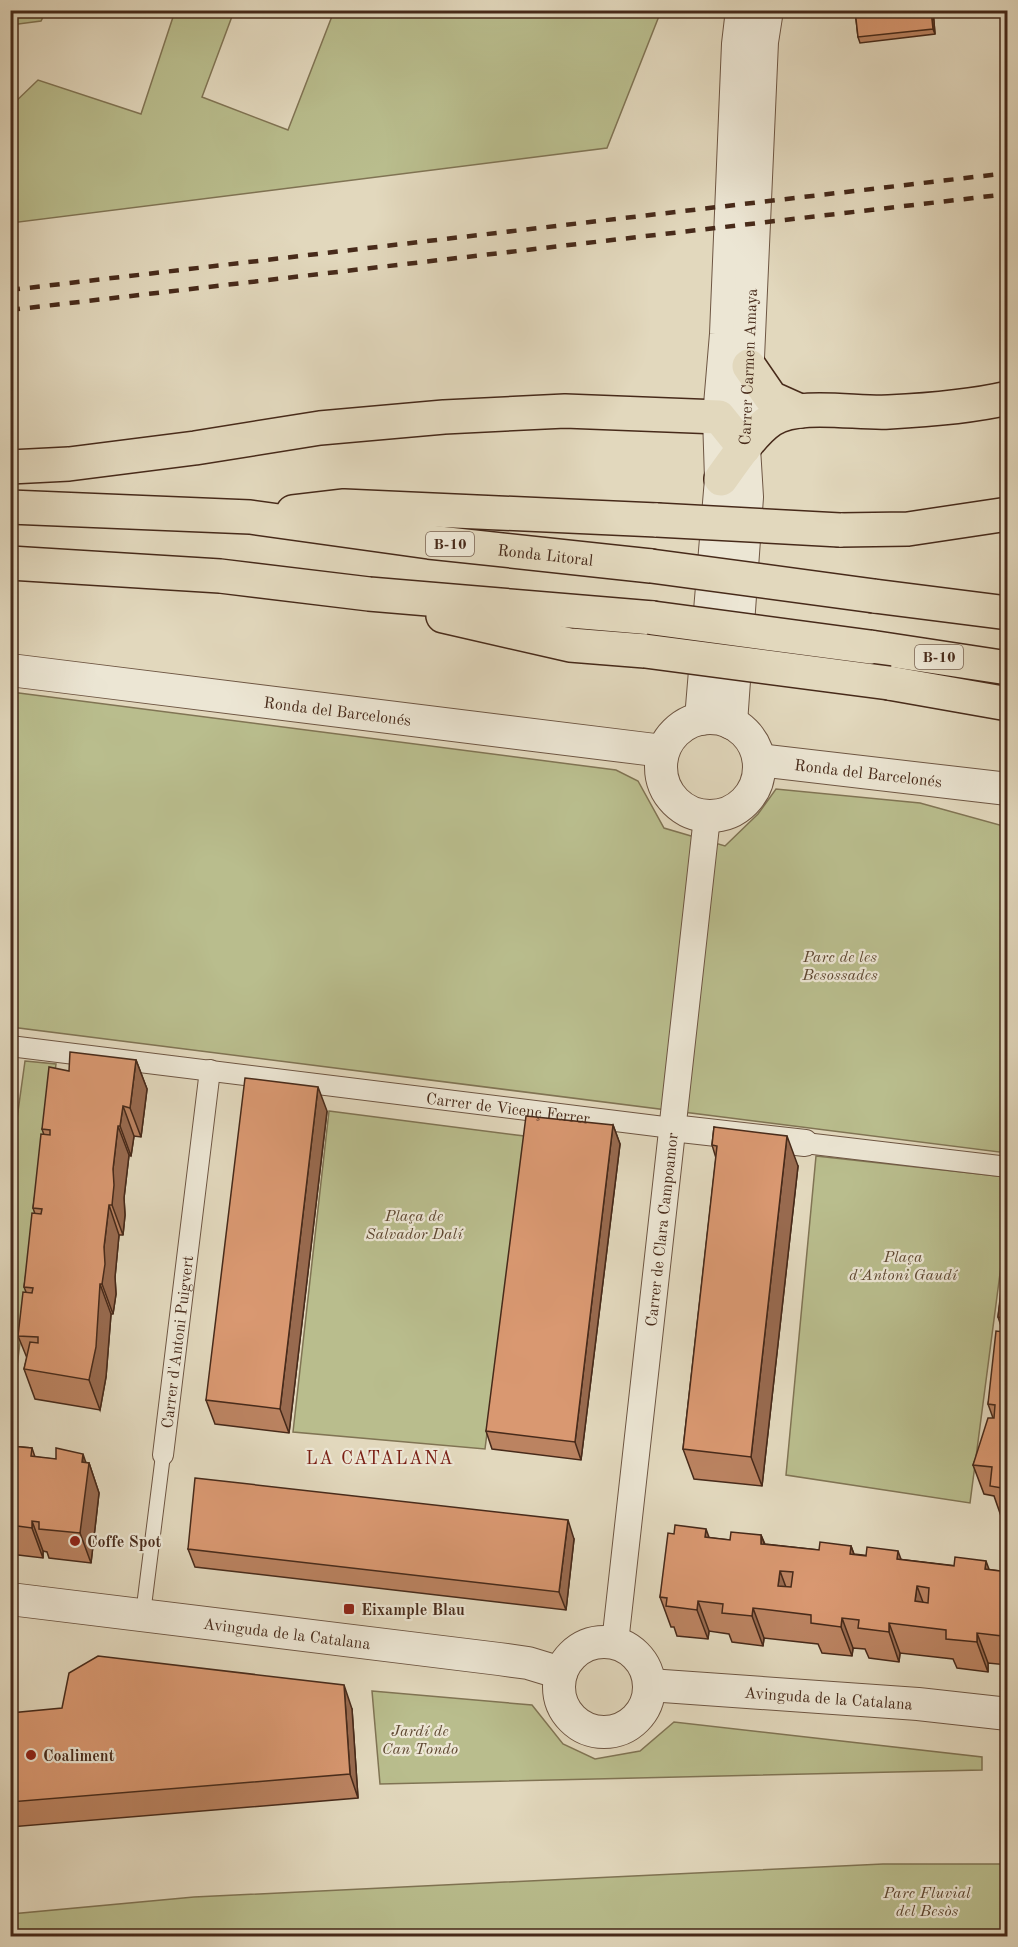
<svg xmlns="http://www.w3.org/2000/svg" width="1018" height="1947" font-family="'Old Standard TT',serif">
  <rect width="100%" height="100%" fill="#e2d8bd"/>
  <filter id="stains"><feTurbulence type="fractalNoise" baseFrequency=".00333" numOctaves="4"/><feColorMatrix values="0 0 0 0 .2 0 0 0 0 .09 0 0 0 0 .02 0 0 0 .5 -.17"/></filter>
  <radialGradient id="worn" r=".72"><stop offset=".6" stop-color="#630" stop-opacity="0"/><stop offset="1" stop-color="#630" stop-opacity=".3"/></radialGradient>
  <g fill="#b9bd8d" stroke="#807454" stroke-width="1.5">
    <polygon points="10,11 11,10 46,11 41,21 11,25"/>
    <polygon points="175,11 234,11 202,97 288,130 334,11 661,11 607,148 11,223 11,106 38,80 141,114"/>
    <polygon points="11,692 616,770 638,781 664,828 725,846 758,814 776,789 920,803 1007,827 1007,1153 11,1027"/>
    <polygon points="25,1061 56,1064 17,1366 11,1365 10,1169"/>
    <polygon points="329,1111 524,1136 485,1449 293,1432"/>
    <polygon points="816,1156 1007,1177 1007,1220 970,1503 786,1475"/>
    <polygon points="372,1691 532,1705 563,1744 595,1759 640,1751 674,1722 982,1757 982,1770 380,1784"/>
    <polygon points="883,1864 1007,1864 1007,1936 11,1936 11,1914 194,1897"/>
  </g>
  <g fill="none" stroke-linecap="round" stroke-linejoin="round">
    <g stroke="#6e5643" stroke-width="16">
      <polyline id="service" points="143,1614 163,1455"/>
    </g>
    <g stroke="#6e5643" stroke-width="22">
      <g id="pedestrian">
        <path id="s1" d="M10,1046l662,82"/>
        <polyline points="805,1143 1008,1167"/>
        <path id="s2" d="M163,1455l47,-385"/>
      </g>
    </g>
    <g stroke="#6e5643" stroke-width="28">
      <g id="minor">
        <polyline points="672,1128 805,1143"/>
        <path id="s3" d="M615,1643l92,-826"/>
      </g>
    </g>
    <g stroke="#6e5643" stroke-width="34">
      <g id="tertiary">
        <path id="s4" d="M10,670l653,81"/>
        <circle cx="710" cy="767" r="49"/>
        <polyline points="701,719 721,479 719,417 726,334 738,44 742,10"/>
        <path id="s5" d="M731,723l16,-226 -3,-49 18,-406 5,-32"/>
        <path id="s6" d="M759,760l249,29"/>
        <path id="s7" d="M10,1599l489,60 29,4 33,10"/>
        <circle cx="604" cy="1687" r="45"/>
        <path id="s8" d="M649,1685l269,19 90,10"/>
      </g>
    </g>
    <g stroke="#472a1a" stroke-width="36">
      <g id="trunk">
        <polyline points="749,366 771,398 800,411"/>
        <polyline points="10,467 69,464 195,448 320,428 444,417 565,411 719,417 744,448"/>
        <path d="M721,479c13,-18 32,-47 50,-59 28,-18 85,-6 118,-8 40,-2 80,-5 119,-14"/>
        <path id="s9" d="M10,507l240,10 179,25 222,24"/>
        <polyline points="293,512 344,506 657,520"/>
        <polyline points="840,530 908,529 1008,514"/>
        <polyline points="10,563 220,576 369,594 653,618"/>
        <polyline points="874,596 1008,613"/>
        <polyline points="443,616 570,645 645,651"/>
        <polyline points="870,647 1008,668"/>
        <polyline points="889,683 1008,704"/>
      </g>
    </g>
    <use href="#service" stroke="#ece6d4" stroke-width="14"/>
    <use href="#pedestrian" stroke="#ece6d4" stroke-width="20"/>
    <use href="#minor" stroke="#ece6d4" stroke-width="26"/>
    <use href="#tertiary" stroke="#ece6d4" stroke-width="32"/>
    <use href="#trunk" stroke="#e2d8bd" stroke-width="33"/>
    <g stroke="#472a1a" stroke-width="4.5" stroke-dasharray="10 10" stroke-linecap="butt">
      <polyline points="10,290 1008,173"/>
      <polyline points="10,310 1008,194"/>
    </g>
    <g stroke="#472a1a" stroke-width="36" stroke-linecap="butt">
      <g id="trunk-bridge">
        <polyline points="657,520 840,530"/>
        <polyline points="651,566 874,596"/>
        <polyline points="653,618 870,647"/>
        <polyline points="645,651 889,683"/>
      </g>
    </g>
    <use href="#trunk-bridge" stroke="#e2d8bd" stroke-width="33"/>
  </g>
  <g fill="#bb8361" stroke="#472a1a" stroke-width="1.5">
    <polygon points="855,10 933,10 935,34 860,43 858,37"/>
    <polygon points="136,1060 147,1089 141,1137 134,1136 131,1156 129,1155 124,1198 125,1215 123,1235 119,1235 115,1277 116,1294 113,1314 111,1314 106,1377 100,1410 35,1399 24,1369 27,1358 18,1336 26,1292 24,1287 35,1214 33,1208 44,1135 42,1129 69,1071"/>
    <polygon points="327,1111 289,1433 215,1424 206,1400"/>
    <polygon points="613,1125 620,1144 581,1460 492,1449 486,1431"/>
    <polygon points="714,1127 798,1166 762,1486 694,1479 683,1449 716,1158 712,1145"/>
    <polygon points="1008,1245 1008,1517 1001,1516 994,1496 984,1494 973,1465 993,1418 988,1404 1003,1332 998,1317"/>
    <polygon points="10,1446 32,1448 35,1457 89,1463 99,1493 91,1563 49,1558 47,1552 43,1551 43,1558 10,1554"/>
    <polygon points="674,1534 730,1540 761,1535 765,1544 819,1550 851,1546 854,1554 1008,1572 1008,1665 988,1663 988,1672 957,1668 953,1659 900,1653 899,1662 869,1658 865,1649 853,1648 852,1656 822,1653 818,1644 764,1638 763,1646 732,1642 729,1634 709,1631 708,1639 677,1636 674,1627 671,1627 660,1597"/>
    <polygon points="574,1539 566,1610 195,1567 188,1549"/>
    <polygon points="352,1709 358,1798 10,1827 10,1713"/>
  </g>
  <g fill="#986a4f" stroke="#472a1a" stroke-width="1.5">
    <polygon points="931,10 933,10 935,34 933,29"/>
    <polygon points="136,1060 147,1089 141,1137 130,1108"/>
    <polygon points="318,1087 327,1111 289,1433 280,1409"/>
    <polygon points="123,1106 134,1136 131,1156 120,1126"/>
    <polygon points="613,1125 620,1144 581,1460 575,1442"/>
    <polygon points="118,1126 129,1155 124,1198 125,1215 123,1235 112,1205 113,1169"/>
    <polygon points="787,1136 798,1166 762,1486 751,1457"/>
    <polygon points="109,1205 119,1235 115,1277 116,1294 113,1314 102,1284 104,1247"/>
    <polygon points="100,1284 111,1314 106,1377 100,1410 89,1380"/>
    <polygon points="83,1454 88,1469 89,1463 99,1493 91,1563 80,1533"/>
    <polygon points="568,1520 574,1539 566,1610 559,1592"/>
    <polygon points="32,1521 43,1551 43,1558 32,1528"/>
    <polygon points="706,1529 717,1559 705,1537"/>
    <polygon points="761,1535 772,1565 761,1544"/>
    <polygon points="851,1546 861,1575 850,1554"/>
    <polygon points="898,1551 909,1581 897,1559"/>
    <polygon points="986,1561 997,1591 985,1569"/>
    <polygon points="780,1571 791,1601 778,1586"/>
    <polygon points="917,1586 928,1616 915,1601"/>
    <polygon points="698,1601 709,1631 708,1639 697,1610"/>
    <polygon points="753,1608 764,1638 763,1646 752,1616"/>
    <polygon points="842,1618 853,1648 852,1656 841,1627"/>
    <polygon points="889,1623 900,1653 899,1662 889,1632"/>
    <polygon points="977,1633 988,1663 988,1672 977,1642"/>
    <polygon points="344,1685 352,1709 358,1798 350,1774"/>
  </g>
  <g fill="#d99871" stroke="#472a1a" stroke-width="1.5" fill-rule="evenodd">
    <polygon points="855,10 931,10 933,29 858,37"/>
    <polygon points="70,1052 136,1060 130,1108 123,1106 120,1126 118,1126 113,1169 114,1185 112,1205 109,1205 104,1247 105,1264 102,1284 100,1284 96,1347 89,1380 24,1369 30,1342 38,1343 38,1337 18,1336 23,1292 32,1293 33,1288 24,1287 32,1213 41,1214 42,1209 33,1208 41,1134 50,1135 50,1130 42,1129 49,1067 69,1071"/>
    <polygon points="245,1078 318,1087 280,1409 206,1400"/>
    <polygon points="526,1116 613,1125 575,1442 486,1431"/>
    <polygon points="714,1127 787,1136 751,1457 683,1449 717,1146 712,1145"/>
    <polygon points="1006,1182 1008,1182 1008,1208"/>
    <polygon points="1006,1245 1008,1245 1008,1489 990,1486 992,1467 973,1465 988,1418 994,1418 995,1405 988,1404 996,1331 1004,1332 1005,1318 998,1317"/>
    <polygon points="10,1446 32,1448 31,1456 56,1459 56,1448 83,1454 82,1462 89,1463 80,1533 39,1529 39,1522 32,1521 32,1528 10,1525"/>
    <polygon points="195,1478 568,1520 559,1592 188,1549"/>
    <path d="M675,1525l31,4 -1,8 25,3 1,-8 30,3v9l58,6 1,-8 31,4 -1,8 16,2 1,-9 31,4 -1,8 57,7 1,-9 31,4 -1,8 23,3v73h-7l1,-9 -25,-3v9l-31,-3v-9l-57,-7v9l-31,-4 1,-8 -17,-2 -1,9 -30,-4v-8l-58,-7 -1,8 -30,-3 1,-9 -25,-3 -1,9 -31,-4 1,-8 -7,-1 8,-64 6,1zM780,1571l13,1 -2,15 -13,-1zM917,1586l12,2 -1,15 -13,-2z"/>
    <polygon points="98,1656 344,1685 350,1774 10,1802 10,1713 62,1708 69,1673"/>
  </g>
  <g fill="#8f2418" stroke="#ece6d4" stroke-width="2">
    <circle cx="75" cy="1541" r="6"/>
    <rect x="343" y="1603" width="12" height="12" rx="3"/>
    <circle cx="31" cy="1755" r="6"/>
  </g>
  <g text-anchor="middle" stroke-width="4.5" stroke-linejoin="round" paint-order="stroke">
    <g fill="#ece6d4" stroke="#786252" stroke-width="1.5">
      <rect x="426" y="532" width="48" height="24" rx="4.5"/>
      <rect x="915" y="645" width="48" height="24" rx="4.5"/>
    </g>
    <g font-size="15" font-weight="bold" fill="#472a1a">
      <text x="450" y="549">B-10</text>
      <text x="939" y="662">B-10</text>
    </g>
    <g font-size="16" fill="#472a1a" stroke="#ece6d4">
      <text dy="6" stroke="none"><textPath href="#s5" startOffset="357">Carrer Carmen Amaya</textPath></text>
      <text dy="6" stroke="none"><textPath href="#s9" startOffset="538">Ronda Litoral</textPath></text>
      <text dy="6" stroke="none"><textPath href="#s4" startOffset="330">Ronda del Barcelonés</textPath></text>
      <text dy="6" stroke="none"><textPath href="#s6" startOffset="110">Ronda del Barcelonés</textPath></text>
      <text dy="6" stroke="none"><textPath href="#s1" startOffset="502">Carrer de Vicenç Ferrer</textPath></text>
      <text dy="6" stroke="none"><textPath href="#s3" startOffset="416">Carrer de Clara Campoamor</textPath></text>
      <text dy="6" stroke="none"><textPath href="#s2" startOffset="114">Carrer d'Antoni Puigvert</textPath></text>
      <text dy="6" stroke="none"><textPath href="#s7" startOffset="279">Avinguda de la Catalana</textPath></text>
      <text dy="6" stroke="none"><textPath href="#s8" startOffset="180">Avinguda de la Catalana</textPath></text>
    </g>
    <g font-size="16" font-style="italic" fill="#5e4731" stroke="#ece6d4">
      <text x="840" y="962">Parc de les<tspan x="840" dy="18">Besossades</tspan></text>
      <text x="414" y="1221">Plaça de<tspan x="414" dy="18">Salvador Dalí</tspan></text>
      <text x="903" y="1262">Plaça<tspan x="903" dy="18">d'Antoni Gaudí</tspan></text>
      <text x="420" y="1736">Jardí de<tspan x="420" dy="18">Can Tondo</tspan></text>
      <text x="927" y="1898">Parc Fluvial<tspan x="927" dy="18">del Besòs</tspan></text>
    </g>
    <g font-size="16" font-weight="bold" fill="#472a1a" stroke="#ece6d4" text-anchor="start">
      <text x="87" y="1547">Coffe Spot</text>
      <text x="361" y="1615">Eixample Blau</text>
      <text x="43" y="1761">Coaliment</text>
    </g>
    <g font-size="18" letter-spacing="1.5" fill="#7a1f14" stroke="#ece6d4">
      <text x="380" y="1464">LA CATALANA</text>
    </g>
  </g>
  <rect width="1018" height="1947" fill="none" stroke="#e2d8bd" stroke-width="36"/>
  <rect x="12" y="12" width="994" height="1923" fill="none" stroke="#472a1a" stroke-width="3"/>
  <rect x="18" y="18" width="982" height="1911" fill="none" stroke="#472a1a" stroke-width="1.5"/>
  <rect width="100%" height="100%" filter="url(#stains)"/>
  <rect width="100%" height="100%" fill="url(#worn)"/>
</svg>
